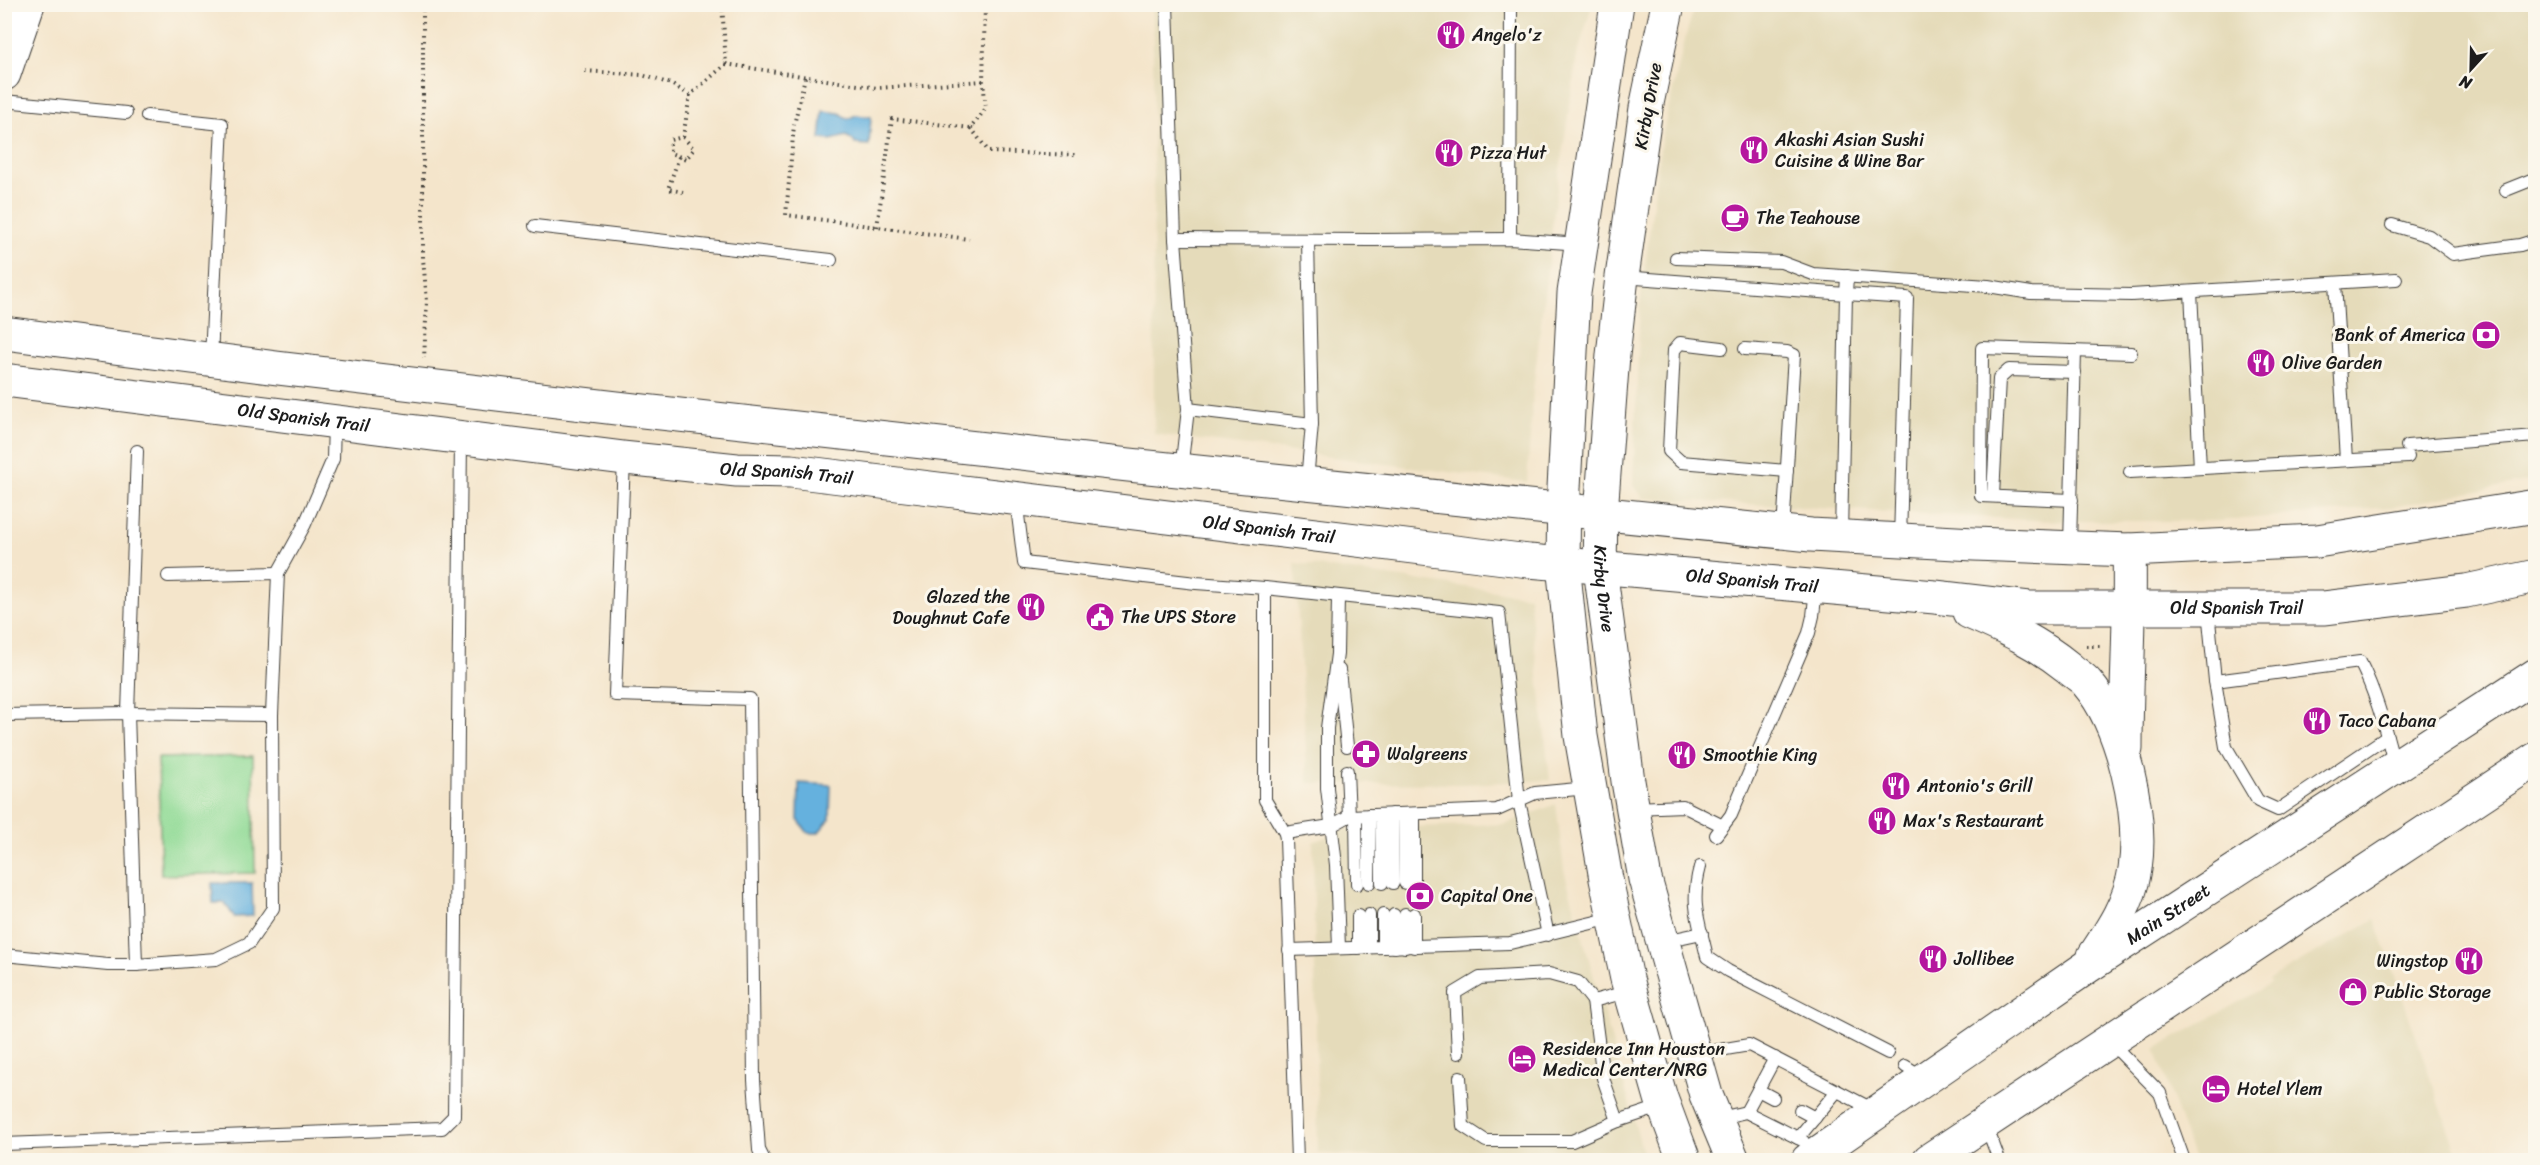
<svg xmlns="http://www.w3.org/2000/svg" width="2540" height="1165" font-family="Sriracha,sans-serif">
  <rect width="100%" height="100%" fill="#fbf7ec"/>
  <filter id="ink" filterUnits="userSpaceOnUse"><feTurbulence type="fractalNoise" baseFrequency=".0167" numOctaves="2"/><feDisplacementMap in="SourceGraphic" scale="12" xChannelSelector="R" yChannelSelector="G"/><feConvolveMatrix kernelMatrix="1 2 1 2 8 2 1 2 1" color-interpolation-filters="sRGB"/></filter>
  <filter id="wash" filterUnits="userSpaceOnUse"><feTurbulence type="fractalNoise" baseFrequency=".008" numOctaves="4" result="noise"/><feDisplacementMap in="SourceGraphic" scale="24" xChannelSelector="R" yChannelSelector="G"/><feGaussianBlur stdDeviation="1.35" result="paint"/><feColorMatrix in="noise" values="0 0 0 0 0 0 0 0 0 0 0 0 0 0 0 0 0 1.4 0 .05"/><feComposite in="paint" operator="in"/></filter>
  <g filter="url(#wash)">
    <rect width="100%" height="100%" fill="#f4e5cb"/>
    <g fill="#e5dbba">
      <polygon points="1153,5 1592,5 1577,56 1555,202 1533,390 1527,482 1154,434"/>
      <polygon points="1695,5 2535,5 2535,480 2392,507 2219,521 2052,521 1643,498 1633,484 1640,306 1661,141 1686,35"/>
      <polygon points="1295,563 1529,596 1550,780 1464,784 1308,783"/>
      <polygon points="1556,804 1564,870 1645,1160 1391,1160 1389,1158 1318,1153 1313,842 1346,829 1505,824"/>
      <polygon points="2375,919 2459,1160 2194,1160 2155,1049 2271,984 2269,980"/>
    </g>
    <polygon fill="#90da95" stroke="#567b58" stroke-width="1.5" points="253,756 255,873 161,875 158,758"/>
    <g fill="#65b1de" stroke="#40667d" stroke-width="1.5">
      <polygon points="823,111 839,113 848,119 856,115 871,117 869,145 855,144 853,140 846,136 831,140 820,139"/>
      <polygon points="799,783 831,785 830,819 818,833 808,833 798,820"/>
      <polygon points="212,883 252,883 253,916 234,917 225,903 213,903"/>
    </g>
  </g>
  <g filter="url(#ink)">
    <g fill="none" stroke-linecap="round" stroke-linejoin="round">
      <g stroke="#3c3a36" stroke-width="14">
        <g id="lane">
          <polyline points="1167,4 1175,239 1188,409 1312,424"/>
          <polyline points="4,101 126,113"/>
          <polyline points="147,116 222,124 211,358"/>
          <polyline points="2506,190 2536,178"/>
          <polyline points="2392,225 2429,236 2453,254 2520,245 2536,240"/>
          <polyline points="535,226 831,260"/>
          <polyline points="1175,239 1372,240 1510,239 1581,244"/>
          <polyline points="1510,239 1511,4"/>
          <polyline points="1676,258 1781,262 1813,274 1988,286 2031,293 2131,295 2396,279"/>
          <polyline points="1847,276 1846,294 1907,298 1900,539"/>
          <polyline points="1623,277 1846,294 1841,535"/>
          <polyline points="2335,283 2346,460"/>
          <polyline points="2191,292 2200,468"/>
          <polyline points="1722,348 1680,343 1674,350 1669,451 1681,462 1787,471"/>
          <polyline points="1745,349 1787,352 1794,355 1783,531"/>
          <polyline points="2407,446 2536,436"/>
          <polyline points="137,451 128,713 136,965 216,959 249,943 273,908 272,715 278,573 305,524 333,459 334,423"/>
          <polyline points="624,459 615,695 750,699 754,1080 759,1150 764,1160"/>
          <polyline points="1181,470 1188,409"/>
          <polyline points="2130,472 2408,457"/>
          <polyline points="1307,481 1312,424 1308,240"/>
          <polyline points="1993,496 1999,379 2009,370 2075,372"/>
          <polyline points="1016,499 1024,563 1196,583 1265,588 1265,800 1285,833 1286,839 1297,1160"/>
          <polyline points="2072,500 1981,496 1982,348 2131,353"/>
          <polyline points="2070,545 2075,351"/>
          <polyline points="168,576 278,573"/>
          <polyline points="1265,588 1499,613 1519,801 1548,935"/>
          <polyline points="1338,597 1337,654 1327,728 1327,788 1336,865 1339,948"/>
          <path d="M2208,610l7,71 145,-19c17,33 25,67 35,104"/>
          <polyline points="1339,670 1347,746"/>
          <polyline points="2215,681 2226,747 2258,801 2278,810 2387,737"/>
          <polyline points="4,715 128,713 272,715"/>
          <polyline points="1347,771 1349,816"/>
          <polyline points="1635,808 1683,806 1723,826"/>
          <polyline points="1392,814 1393,883"/>
          <polyline points="1404,814 1405,883"/>
          <polyline points="1369,815 1369,883"/>
          <polyline points="1381,815 1382,883"/>
          <polyline points="1356,816 1357,884"/>
          <polyline points="1285,833 1331,826 1349,816 1497,810 1535,793 1588,788"/>
          <polyline points="1716,835 1731,815 1809,633 1813,616 1816,588"/>
          <path d="M1700,867c-10,37 -1,54 7,90l21,14 160,82"/>
          <polyline points="1414,882 1414,814"/>
          <polyline points="1405,914 1405,947"/>
          <polyline points="1369,915 1369,948"/>
          <polyline points="1383,915 1383,947"/>
          <polyline points="1394,915 1395,947"/>
          <polyline points="1358,916 1358,948"/>
          <polyline points="1665,941 1702,933"/>
          <polyline points="1414,947 1414,914"/>
          <polyline points="1289,950 1510,943 1612,918"/>
          <polyline points="4,955 108,965 136,965"/>
          <polyline points="1630,991 1593,1001 1603,1078 1618,1121 1663,1106"/>
          <polyline points="2110,1042 2160,1093 2184,1160"/>
          <polyline points="1458,1053 1455,993 1480,978 1549,974 1578,982 1593,1001"/>
          <polyline points="1696,1054 1749,1045 1874,1110"/>
          <polyline points="1905,1066 1924,1078"/>
          <polyline points="1460,1077 1463,1126 1486,1141 1572,1141 1618,1121"/>
          <polyline points="1758,1090 1773,1098"/>
          <polyline points="1800,1110 1815,1118"/>
          <polyline points="1746,1112 1775,1058"/>
          <polyline points="1716,1119 1746,1112 1798,1138"/>
          <polyline points="1986,1125 1999,1160"/>
          <polyline points="1804,1141 1798,1138 1837,1091"/>
          <polyline points="4,1144 442,1128 454,1116 461,439"/>
        </g>
      </g>
      <g stroke="#3c3a36" stroke-width="35">
        <g id="secondary">
          <polyline points="1617,4 1574,293 1564,488 1563,564 1581,736 1606,879 1627,979 1661,1098 1684,1160"/>
          <path id="s1" d="M1668,4l-22,104 -24,169 -9,78 -12,158 -1,55 28,213 17,98 61,216 27,65"/>
          <polyline points="4,74 28,4"/>
        </g>
      </g>
      <g stroke="#3c3a36" stroke-width="35">
        <g id="primary">
          <polyline points="4,333 277,368 625,409 1129,465 1811,535 1974,544 2129,550 2317,541 2536,506"/>
          <path id="s2" d="M4,380l620,78 113,12 54,1 738,90 406,36 94,11h295l142,-17 70,-15"/>
          <path d="M1969,612c37,16 68,30 100,56 5,5 13,9 18,15 36,42 56,132 48,186 -5,33 -23,60 -41,87"/>
          <path d="M2126,749c0,-67 5,-133 3,-199"/>
          <path id="s3" d="M1808,1160l279,-193 449,-292"/>
          <polyline points="1929,1160 2536,759"/>
        </g>
      </g>
      <g stroke="#3c3a36" stroke-width="4" stroke-dasharray="1.5 4.5" stroke-linecap="butt">
        <polyline points="423,4 423,259 427,301 424,358"/>
        <polyline points="722,4 726,64 877,88 983,81"/>
        <polyline points="585,71 642,75 671,84 690,95 726,64"/>
        <polyline points="805,77 794,125 786,215 969,239"/>
        <polyline points="971,128 989,152 1075,155"/>
        <polyline points="683,137 694,149 686,159 670,153 670,140 683,137 690,95"/>
        <polyline points="679,157 668,189 683,192"/>
        <polyline points="877,227 892,119 971,128 986,108 983,81 985,6"/>
        <polyline points="2086,646 2102,646"/>
      </g>
      <use href="#lane" stroke="#fff" stroke-width="12"/>
      <use href="#secondary" stroke="#fff" stroke-width="33"/>
      <use href="#primary" stroke="#fff" stroke-width="33"/>
    </g>
  </g>
  <defs>
    <g id="restaurant-disc" transform="scale(1.5)"><circle r="9.5" fill="#b5179e" stroke="#fbf7ec"/><path d="M-5-6h1v4h1v-4h1v4h1v-4h1v5L-1.5 .5V6h-2V.5L-5-1ZM5-6V6H3V1.5H1.5Q1.5-4 5-6Z" fill="#fff"/></g>
    <g id="cafe-disc" transform="scale(1.5)"><circle r="9.5" fill="#b5179e" stroke="#fbf7ec"/><path d="M-5.5-4.5H6V0H3Q3 3.5 0 3.5H-2.5Q-5.5 3.5-5.5 0ZM3-3.2v2h1.7v-2ZM-6 4.5H4V6H-6Z" fill="#fff"/></g>
    <g id="bank-disc" transform="scale(1.5)"><circle r="9.5" fill="#b5179e" stroke="#fbf7ec"/><path d="M-6-4H6V4H-6ZM0-2.3a2.3 2.3 0 1 0 0 4.6a2.3 2.3 0 1 0 0-4.6Z" fill="#fff"/></g>
    <g id="civic-disc" transform="scale(1.5)"><circle r="9.5" fill="#b5179e" stroke="#fbf7ec"/><path d="M-.6-6.5H3V-4.5H.6V-3L4-1V1h2V6H-6V1h2V-1L-.6-3ZM-1.2 2.5V6h2.4V2.5Z" fill="#fff"/></g>
    <g id="pharmacy-disc" transform="scale(1.5)"><circle r="9.5" fill="#b5179e" stroke="#fbf7ec"/><path d="M-2-6h4v4h4v4h-4v4h-4v-4h-4v-4h4Z" fill="#fff"/></g>
    <g id="shop-disc" transform="scale(1.5)"><circle r="9.5" fill="#b5179e" stroke="#fbf7ec"/><path d="M-5-2.5h2.3a2.7 3.5 0 0 1 5.4 0H5L5.5 6h-11ZM-1.5-2.5h3a1.5 2.3 0 0 0-3 0Z" fill="#fff"/></g>
    <g id="hotel-disc" transform="scale(1.5)"><circle r="9.5" fill="#b5179e" stroke="#fbf7ec"/><path d="M-6-4.5h1.5V1H6V5H4.5V3h-9V5H-6ZM-4 0a1.8 1.8 0 1 1 3.6 0ZM.5 0V-2.5h3Q6-2.5 6 0Z" fill="#fff"/></g>
  </defs>
  <g fill-rule="evenodd">
    <use href="#restaurant-disc" x="1451" y="35"/>
    <use href="#restaurant-disc" x="1754" y="150"/>
    <use href="#restaurant-disc" x="1449" y="153"/>
    <use href="#cafe-disc" x="1735" y="218"/>
    <use href="#bank-disc" x="2486" y="335"/>
    <use href="#restaurant-disc" x="2261" y="363"/>
    <use href="#restaurant-disc" x="1031" y="607"/>
    <use href="#civic-disc" x="1100" y="617"/>
    <use href="#restaurant-disc" x="2317" y="721"/>
    <use href="#pharmacy-disc" x="1366" y="754"/>
    <use href="#restaurant-disc" x="1682" y="755"/>
    <use href="#restaurant-disc" x="1896" y="786"/>
    <use href="#restaurant-disc" x="1882" y="821"/>
    <use href="#bank-disc" x="1420" y="896"/>
    <use href="#restaurant-disc" x="1933" y="959"/>
    <use href="#restaurant-disc" x="2469" y="961"/>
    <use href="#shop-disc" x="2353" y="992"/>
    <use href="#hotel-disc" x="1522" y="1059"/>
    <use href="#hotel-disc" x="2216" y="1089"/>
  </g>
  <g text-anchor="middle" stroke-width="6" stroke-linejoin="round" paint-order="stroke">
    <g font-size="18" fill="#1c1c1c" stroke="#fbf7ec" text-anchor="start">
      <text x="1472" y="41">Angelo'z</text>
      <text x="1775" y="146">Akashi Asian Sushi<tspan x="1775" dy="21">Cuisine &amp; Wine Bar</tspan></text>
      <text x="1470" y="159">Pizza Hut</text>
      <text x="1756" y="224">The Teahouse</text>
      <text x="2465" y="341" text-anchor="end">Bank of America</text>
      <text x="2282" y="369">Olive Garden</text>
      <text x="1010" y="603" text-anchor="end">Glazed the<tspan x="1010" dy="21">Doughnut Cafe</tspan></text>
      <text x="1121" y="623">The UPS Store</text>
      <text x="2338" y="727">Taco Cabana</text>
      <text x="1387" y="760">Walgreens</text>
      <text x="1703" y="761">Smoothie King</text>
      <text x="1917" y="792">Antonio's Grill</text>
      <text x="1903" y="827">Max's Restaurant</text>
      <text x="1441" y="902">Capital One</text>
      <text x="1954" y="965">Jollibee</text>
      <text x="2448" y="967" text-anchor="end">Wingstop</text>
      <text x="2374" y="998">Public Storage</text>
      <text x="1543" y="1055">Residence Inn Houston<tspan x="1543" dy="21">Medical Center/NRG</tspan></text>
      <text x="2237" y="1095">Hotel Ylem</text>
    </g>
    <g font-size="18" fill="#1c1c1c" stroke="#fbf7ec">
      <text transform="translate(1648 106) rotate(-80)" y="6">Kirby Drive</text>
      <text dy="6" stroke="none"><textPath href="#s2" startOffset="302">Old Spanish Trail</textPath></text>
      <text dy="6" stroke="none"><textPath href="#s2" startOffset="788">Old Spanish Trail</textPath></text>
      <text dy="6" stroke="none"><textPath href="#s2" startOffset="1274">Old Spanish Trail</textPath></text>
      <text dy="6" stroke="none"><textPath href="#s2" startOffset="1760">Old Spanish Trail</textPath></text>
      <text dy="6" stroke="none"><textPath href="#s1" startOffset="590">Kirby Drive</textPath></text>
      <text dy="6" stroke="none"><textPath href="#s2" startOffset="2246">Old Spanish Trail</textPath></text>
      <text dy="6" stroke="none"><textPath href="#s3" startOffset="436">Main Street</textPath></text>
    </g>
  </g>
  <rect width="2540" height="1165" fill="none" stroke="#fbf7ec" stroke-width="24"/>
  <g transform="translate(2471 69) rotate(202)" stroke="#fbf7ec" stroke-width="4.5" paint-order="stroke">
  <path d="M0-4.5L10 22L0 15L-10 22Z" fill="#1c1c1c"/>
  <text y="-9" font-size="16" font-weight="bold" text-anchor="middle" fill="#1c1c1c">N</text>
  </g>
</svg>
